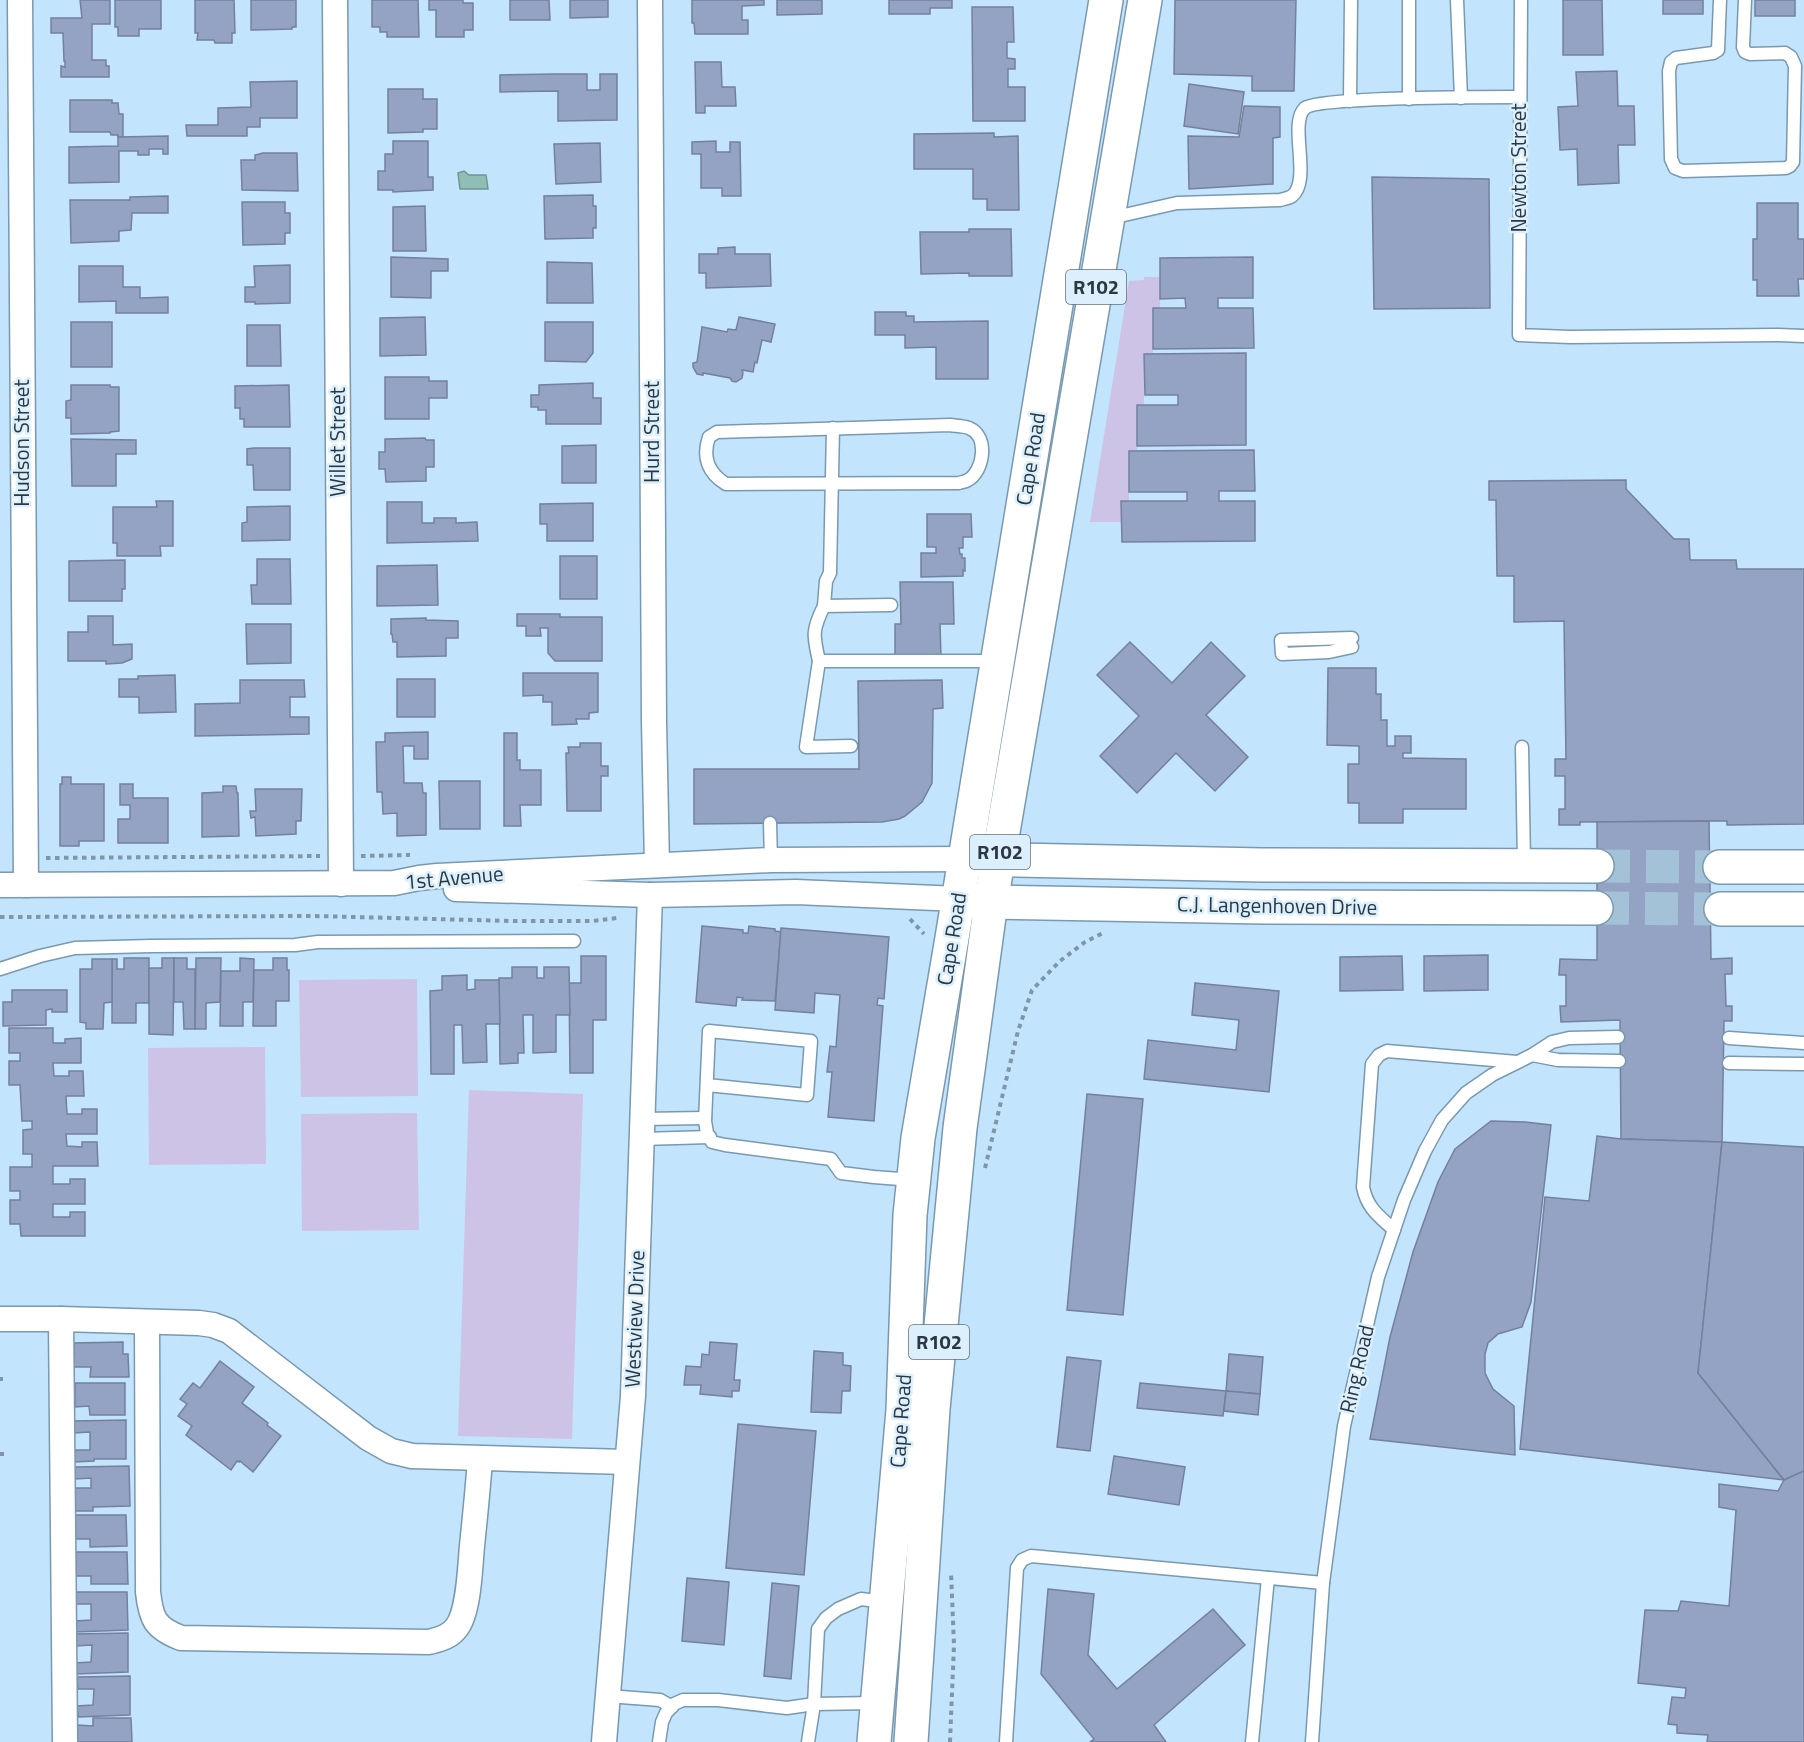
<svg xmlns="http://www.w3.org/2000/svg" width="1804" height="1742" font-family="'Titillium Web',sans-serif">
  <rect width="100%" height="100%" fill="#c2e4fc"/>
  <g fill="#ccc3e6">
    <polygon points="1144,277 1160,277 1160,308 1153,308 1153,354 1144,355 1144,405 1137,405 1137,451 1129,451 1129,501 1121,502 1121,522 1090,522 1129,281 1144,280"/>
    <polygon points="417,979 418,1096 301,1097 299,980"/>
    <polygon points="265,1047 266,1164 149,1165 148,1048"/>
    <polygon points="469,1090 583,1094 572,1439 458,1436"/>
    <polygon points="417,1113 419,1230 302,1231 301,1114"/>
  </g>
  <polygon fill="#8fbeb4" stroke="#719692" stroke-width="1.5" points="464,171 469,175 486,175 488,189 460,189 458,173"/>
  <g fill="#94a2c3" stroke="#74809e" stroke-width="1.5">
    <polygon points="80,0 110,0 110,24 92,24 92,60 106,60 106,66 109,66 109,77 61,77 61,66 65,67 65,61 64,61 63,33 51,33 51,18 82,18"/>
    <polygon points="115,0 161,0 161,29 139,29 139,36 118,36 118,27 115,27"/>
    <polygon points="195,0 234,0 235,33 232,33 232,43 215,43 214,40 197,40 198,33 195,33"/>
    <polygon points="251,0 296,0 296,27 292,27 292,29 251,30"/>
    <polygon points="372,0 418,0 419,37 387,37 387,32 380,32 380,27 372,27"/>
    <polygon points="429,0 463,0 463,3 473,3 473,30 464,30 464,37 436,37 436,10 429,10"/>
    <polygon points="510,0 549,0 550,20 510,20"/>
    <polygon points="570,0 608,0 608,17 570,18"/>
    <polygon points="692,0 764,0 764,5 742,6 742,20 748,20 748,34 695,34 694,23 692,23"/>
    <polygon points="777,0 822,0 822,14 777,15"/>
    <polygon points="889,0 952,0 952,8 930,8 930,14 889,14"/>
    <polygon points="1175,0 1296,0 1294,91 1252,91 1252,76 1174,74"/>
    <polygon points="1563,0 1602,0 1603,55 1563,55"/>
    <rect x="1663" y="0" width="40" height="14"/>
    <rect x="1755" y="0" width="40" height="16"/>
    <polygon points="972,7 1013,7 1014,42 1007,42 1007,58 1015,59 1015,69 1008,69 1008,87 1025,87 1025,121 973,121"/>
    <polygon points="695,62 721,62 722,87 735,87 736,106 705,106 705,113 696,113"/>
    <polygon points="1617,71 1618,106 1634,106 1635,145 1618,145 1619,183 1578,185 1577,149 1560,150 1558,107 1578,106 1576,72"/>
    <polygon points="556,74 587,74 587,90 600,90 600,74 617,74 617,120 558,121 558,91 500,92 500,75"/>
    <polygon points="297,81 297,118 260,118 260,127 247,127 247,136 187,136 186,125 218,125 218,108 251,107 250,82"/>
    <polygon points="1189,84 1244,92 1238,134 1184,126"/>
    <polygon points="388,89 423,89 423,99 437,99 437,129 423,129 423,132 388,133"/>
    <polygon points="70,100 112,100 112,103 118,103 119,114 123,114 123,137 118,137 118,135 111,135 110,132 70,132"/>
    <polygon points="1244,106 1280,107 1280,137 1273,138 1273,184 1189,189 1188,136 1239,137"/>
    <polygon points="994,133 994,137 1018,136 1019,210 987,210 987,199 973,199 973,169 914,169 914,134"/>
    <polygon points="168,136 168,154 163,154 163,149 149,149 149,155 138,155 138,151 119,151 119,182 69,183 69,147 118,146 118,137"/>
    <polygon points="393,141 428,141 428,177 433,177 433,190 393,192 393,190 378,190 378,171 385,171 385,154 393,154"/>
    <polygon points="716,141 716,152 730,152 730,142 740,142 741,196 722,196 722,188 701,188 701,154 692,154 692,142"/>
    <polygon points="600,143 601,182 556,184 554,144"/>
    <polygon points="263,153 297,153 298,191 242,190 241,160 255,160 255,155"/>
    <polygon points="1372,177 1489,179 1490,308 1374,309"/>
    <polygon points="593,195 593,206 596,206 596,228 593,228 593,238 545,239 544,196"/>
    <polygon points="168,196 168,213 132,213 131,230 119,231 119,241 71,243 70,200 130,200 130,197"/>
    <polygon points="242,202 285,202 285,213 290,213 290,233 285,233 285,244 243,245"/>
    <polygon points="1757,203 1798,203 1798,239 1804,239 1804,279 1798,279 1799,296 1757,296 1757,280 1753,280 1753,239 1757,239"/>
    <polygon points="425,206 426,251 393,251 393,207"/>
    <polygon points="969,229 1011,229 1012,276 969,276 969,273 921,274 920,232 969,232"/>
    <polygon points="735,247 735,254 770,254 771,286 706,288 706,273 699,273 699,254 718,254 718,248"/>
    <polygon points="391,257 448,259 448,271 431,271 431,298 391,297"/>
    <polygon points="1253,257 1253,298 1218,298 1218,308 1253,308 1254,348 1153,349 1153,308 1186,308 1185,298 1160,299 1160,258"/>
    <polygon points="547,262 592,263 593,303 547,303"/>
    <polygon points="290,265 290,303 255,304 255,302 245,302 245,287 255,287 254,266"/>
    <polygon points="79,266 123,266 123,287 140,287 140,298 168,297 168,313 116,313 116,301 79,302"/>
    <polygon points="875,312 906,312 906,316 914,316 914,322 988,321 988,379 936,379 936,347 905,348 905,335 875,335"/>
    <polygon points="425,317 426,355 380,356 380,318"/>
    <polygon points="739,317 775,324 771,342 762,340 757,363 755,362 753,372 742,370 743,373 742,378 736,382 732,381 730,378 703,373 703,375 697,374 693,367 693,363 697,362 702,327 727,332 728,329 736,330"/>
    <rect x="71" y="322" width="41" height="45"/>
    <polygon points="545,322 593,322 593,353 586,362 545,361"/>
    <polygon points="247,325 280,325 281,366 247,366"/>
    <polygon points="1246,353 1246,445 1137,446 1137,405 1178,405 1178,395 1145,395 1144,354"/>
    <polygon points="385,377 429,377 429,381 447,381 447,398 429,398 429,419 385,419"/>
    <polygon points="593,383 593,398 601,398 601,424 546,424 546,410 538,410 538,407 531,407 531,395 539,395 539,385"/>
    <polygon points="71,385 110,385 110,387 119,387 119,431 110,432 110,433 71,434 71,418 66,418 66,401 71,400"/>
    <polygon points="289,385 290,427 244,427 244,419 240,419 240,408 235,408 235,386"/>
    <polygon points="425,438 426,440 434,440 434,467 426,467 426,481 386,482 385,469 379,469 379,452 385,452 385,439"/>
    <polygon points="71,439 136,440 136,454 116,454 116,486 72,486"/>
    <polygon points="596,445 596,483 562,483 562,446"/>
    <polygon points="254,448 290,448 290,490 254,490 253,465 247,465 247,449"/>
    <polygon points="1254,450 1255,491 1219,491 1219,501 1255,501 1255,541 1122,542 1121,501 1187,501 1187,492 1129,492 1129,451"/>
    <polygon points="1626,480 1626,489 1674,539 1689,539 1690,560 1736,560 1737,569 1804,569 1804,824 1727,825 1727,821 1709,821 1580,822 1580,825 1559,825 1559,809 1565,809 1565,776 1555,776 1555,759 1566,759 1564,621 1514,622 1514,576 1497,576 1496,500 1489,500 1489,481"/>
    <polygon points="156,501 173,501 173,546 160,546 161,556 117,556 117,543 113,543 113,507 157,507"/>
    <polygon points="387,502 422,502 422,523 434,523 434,518 456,518 456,523 477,522 478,541 387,543"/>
    <polygon points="593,503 593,541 547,541 547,524 540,524 540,504"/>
    <polygon points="290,506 290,540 242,541 242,523 247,522 247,507"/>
    <polygon points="927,514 971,514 972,537 963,537 963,548 959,548 960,554 962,554 962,558 965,558 965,571 963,570 963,576 921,577 921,553 936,553 936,547 927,547"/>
    <rect x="560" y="556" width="37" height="43"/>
    <polygon points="257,559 290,559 291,604 252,604 251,585 257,585"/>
    <polygon points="125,560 125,589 122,589 122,601 69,601 69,561"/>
    <polygon points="437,565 438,605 377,606 377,566"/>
    <polygon points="900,582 953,582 954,624 940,624 941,657 895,661 895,624 901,624"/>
    <polygon points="517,614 560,614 560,617 602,617 602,661 555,661 548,653 548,628 540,628 541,636 526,636 526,626 517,626"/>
    <polygon points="88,616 113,616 113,645 132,644 132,659 122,663 106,664 106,661 68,661 68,632 88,632"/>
    <polygon points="426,618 426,620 458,621 458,638 446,638 446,656 397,657 397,642 393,642 392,634 391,634 391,619"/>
    <polygon points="246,624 291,624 291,663 247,664"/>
    <polygon points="1130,642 1172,683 1211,642 1245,676 1206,715 1248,757 1215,791 1176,753 1137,793 1100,756 1139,716 1097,675"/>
    <polygon points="1328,668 1376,668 1376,694 1381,694 1381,720 1387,720 1387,746 1395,746 1395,736 1411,736 1411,753 1403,753 1403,758 1466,759 1466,809 1403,809 1403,823 1359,823 1359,803 1348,803 1348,764 1359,764 1359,746 1327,745"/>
    <polygon points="523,673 598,673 598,712 589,713 589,719 576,719 577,724 552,725 552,702 543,702 543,695 523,696"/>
    <polygon points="175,675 176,712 139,713 139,697 119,697 119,679 138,679 138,676"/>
    <rect x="397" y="679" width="38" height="38"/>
    <polygon points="240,680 304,680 305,697 290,697 290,717 309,717 309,734 195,736 195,704 240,703"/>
    <polygon points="942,680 943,708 933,709 932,783 922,802 905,816 899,819 882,822 694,824 694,769 859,769 858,681"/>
    <polygon points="428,732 428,759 414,759 414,746 403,746 404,783 422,783 423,793 426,793 426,835 397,836 397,813 383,814 382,792 377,792 376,742 385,742 385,733"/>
    <polygon points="504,733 517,733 517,760 520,760 520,770 541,770 541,805 520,805 521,826 504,826"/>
    <polygon points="580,743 601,743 601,766 608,766 608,776 601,776 601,811 567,811 566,753 569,753 568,747 580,747"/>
    <polygon points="62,777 71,777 71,784 104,784 104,841 79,841 79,846 60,846 60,784 62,784"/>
    <polygon points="439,781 480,781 480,829 440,829"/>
    <polygon points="120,784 133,784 133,798 168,798 168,843 118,843 118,819 130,819 130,805 120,805"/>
    <polygon points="223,786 236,786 237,793 238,793 239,836 202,837 202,793 223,792"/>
    <polygon points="255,789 302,789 301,821 296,821 296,834 256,836 255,817 251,818 250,811 256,811"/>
    <polygon points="1709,821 1711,959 1732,958 1732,974 1725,974 1726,1006 1732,1006 1732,1021 1724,1021 1722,1142 1621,1139 1620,1020 1561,1022 1560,1006 1566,1006 1566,975 1559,975 1560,959 1597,960 1597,822"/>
    <polygon points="702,926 743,930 743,933 748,933 749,926 775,929 775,931 781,932 775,1001 742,1000 743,998 737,997 736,1006 696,1002"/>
    <polygon points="781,928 889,937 884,999 878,998 877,1005 883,1006 874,1121 828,1117 832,1072 827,1072 830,1046 836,1047 840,995 815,993 814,1013 775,1010"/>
    <polygon points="1488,955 1488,990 1424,991 1424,956"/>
    <polygon points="581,956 606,956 606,1020 593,1020 593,1073 570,1073 569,983 581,983"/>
    <polygon points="1402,956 1403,990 1340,991 1340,957"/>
    <polygon points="124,958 149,958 149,1003 136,1003 136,1023 112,1023 112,959 117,959 117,969 124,969"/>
    <polygon points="162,958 174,958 173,1035 149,1034 149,968 162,968"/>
    <polygon points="174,958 187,958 187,969 195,969 195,1029 184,1029 183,1002 174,1002"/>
    <polygon points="196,958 221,958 220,1002 206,1003 206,1029 195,1029"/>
    <polygon points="240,958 254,959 253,1002 243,1002 243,1026 220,1026 221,971 240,971"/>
    <polygon points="273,958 287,958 287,970 289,970 289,1001 276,1001 276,1026 253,1026 254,970 273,970"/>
    <polygon points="92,959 112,959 112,1002 104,1003 103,1029 86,1029 86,1023 80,1022 80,969 92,969"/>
    <polygon points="512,967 537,967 537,978 544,978 544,967 569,967 570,1015 556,1015 556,1052 533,1053 533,1015 523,1015 524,1053 518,1053 518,1063 500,1064 499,978 512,978"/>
    <polygon points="467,975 467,990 475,989 475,980 499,980 500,1024 486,1024 487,1062 463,1063 462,1025 454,1025 454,1074 431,1074 430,991 442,990 442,976"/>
    <polygon points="1195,983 1279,991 1269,1092 1144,1079 1148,1040 1236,1050 1239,1020 1192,1015"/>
    <polygon points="12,990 67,990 67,1012 52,1012 52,1009 46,1010 46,1025 3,1026 3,1002 12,1002"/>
    <polygon points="9,1028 53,1028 53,1043 65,1043 65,1039 81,1038 81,1063 53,1063 54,1076 69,1076 69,1071 83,1071 84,1096 66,1096 67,1114 82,1114 82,1109 97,1109 97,1134 66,1134 67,1146 82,1147 82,1142 97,1142 98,1166 53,1166 53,1184 70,1184 70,1179 85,1179 85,1204 53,1204 53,1217 70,1217 70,1212 85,1212 85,1236 21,1236 20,1224 10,1224 10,1200 20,1200 20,1191 10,1191 10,1167 32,1167 32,1154 23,1154 23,1130 32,1129 32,1121 22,1121 20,1085 9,1085 9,1061 20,1061 20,1053 9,1053"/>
    <polygon points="1087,1094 1143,1099 1123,1315 1067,1310"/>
    <polygon points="1491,1121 1525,1122 1551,1125 1531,1302 1522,1327 1498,1334 1488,1343 1485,1354 1485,1373 1493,1389 1514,1406 1515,1455 1370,1439 1390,1337 1413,1252 1438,1182 1455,1149"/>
    <polygon points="1597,1136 1621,1139 1722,1142 1698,1373 1784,1480 1520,1449 1545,1197 1589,1201"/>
    <polygon points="1722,1142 1804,1147 1804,1471 1784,1480 1698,1373"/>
    <polygon points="123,1342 123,1354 128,1354 129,1377 90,1377 91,1367 74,1367 74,1343"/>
    <polygon points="710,1342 737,1344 734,1380 740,1380 739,1391 732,1391 732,1397 700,1394 701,1385 684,1385 686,1366 701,1367 702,1354 709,1355"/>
    <polygon points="814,1351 843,1353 843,1365 851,1366 850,1391 842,1391 841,1413 811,1412"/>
    <polygon points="1229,1354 1263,1357 1260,1394 1226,1391"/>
    <polygon points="1067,1357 1101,1361 1090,1451 1057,1447"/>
    <polygon points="220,1361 254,1387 242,1403 268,1423 267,1425 281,1436 253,1472 240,1461 239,1462 237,1461 231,1470 186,1435 192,1426 178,1416 187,1404 180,1399 193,1383 200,1388"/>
    <polygon points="75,1383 125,1383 125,1415 90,1415 89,1406 75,1407"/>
    <polygon points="1140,1383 1226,1391 1223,1416 1137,1408"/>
    <polygon points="1226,1391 1260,1394 1258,1415 1224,1411"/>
    <polygon points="126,1420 126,1459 94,1459 94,1461 74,1462 74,1450 90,1450 90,1432 74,1433 74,1421"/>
    <polygon points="738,1424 816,1431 804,1575 726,1568"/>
    <polygon points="1114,1456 1185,1467 1179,1505 1108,1494"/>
    <polygon points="129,1466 130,1506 93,1507 93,1511 75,1511 75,1488 91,1488 91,1478 75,1479 75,1467"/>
    <polygon points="1804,1471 1804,1742 1707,1742 1708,1735 1677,1733 1677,1725 1668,1724 1672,1697 1685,1698 1686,1688 1638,1683 1645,1610 1678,1611 1681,1601 1729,1606 1736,1510 1719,1507 1719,1484 1778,1491 1784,1480"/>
    <polygon points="75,1515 126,1515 127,1546 90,1547 90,1539 75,1539"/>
    <polygon points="76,1552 127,1552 128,1584 91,1584 91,1576 76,1576"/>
    <polygon points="687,1578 729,1582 724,1645 682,1641"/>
    <polygon points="772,1583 799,1586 791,1679 764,1676"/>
    <polygon points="1048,1589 1094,1594 1088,1655 1117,1689 1213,1609 1245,1645 1154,1725 1166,1742 1090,1742 1094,1739 1041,1674"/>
    <polygon points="75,1592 127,1592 128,1630 75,1632 75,1621 91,1620 91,1604 75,1604"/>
    <polygon points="128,1633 128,1672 75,1674 75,1663 91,1662 92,1645 75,1646 75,1634"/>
    <polygon points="130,1676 130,1715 78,1717 77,1706 93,1705 94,1689 78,1689 77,1677"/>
    <polygon points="93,1718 131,1718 132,1742 77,1742 77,1725 93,1726"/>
  </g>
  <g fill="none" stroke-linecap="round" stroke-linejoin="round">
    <g stroke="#a4c2d7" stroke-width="33" stroke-dasharray="33 16" stroke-linecap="butt">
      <polyline points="1597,866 1720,867"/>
      <polyline points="1596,908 1721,909"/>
    </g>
    <g stroke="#7999af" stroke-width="15">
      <g id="service">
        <polyline points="1457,0 1461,98"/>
        <polyline points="1521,0 1519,335 1570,337 1777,335 1804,336"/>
        <polyline points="1720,0 1718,50 1713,53 1676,58 1671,62 1669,71 1671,159 1675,168 1683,171 1786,168 1790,166 1793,162 1795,66 1791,57 1785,53 1750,54 1745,52 1743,47 1745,0"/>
        <polyline points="1409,99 1409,0"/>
        <polyline points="1350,101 1351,0"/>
        <path d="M1111,218l66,-15 103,-3c4,-1 9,-2 12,-4 20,-16 -4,-73 13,-88 14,-11 184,-11 214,-11"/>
        <path d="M950,425c6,1 13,1 19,3 20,8 15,43 -1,52 -3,2 -6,2 -9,3l-233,1c-18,-11 -24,-27 -17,-47l8,-5z"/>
        <polyline points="824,606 826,581 830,573 833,428"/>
        <polyline points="1352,638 1281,640 1282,654 1329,652 1352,647"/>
        <path d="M819,661c-6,-26 -7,-31 5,-55l67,-1"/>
        <polyline points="851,746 806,747 819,661 995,661"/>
        <polyline points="1522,747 1524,863"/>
        <polyline points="770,823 771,860"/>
        <polyline points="0,969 40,956 75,948 151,946 295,945 318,942 574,941"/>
        <polyline points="1729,1038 1804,1043"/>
        <polyline points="1532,1055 1558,1060 1619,1061"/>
        <polyline points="1729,1063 1804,1064"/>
        <polyline points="707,1085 807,1095 811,1041 709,1031 705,1121 707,1133 712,1142 725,1145 831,1159 841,1173 874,1177 913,1180"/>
        <polyline points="642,1119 705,1118"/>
        <polyline points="642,1139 710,1137"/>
        <path d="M1394,1230c-15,-14 -27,-22 -31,-43l9,-123 7,-9 8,-4 130,11"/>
        <polyline points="608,1696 660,1700 672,1707"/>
        <polyline points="659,1742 662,1722 666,1713 674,1704 683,1700 718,1700 787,1708 814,1704 875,1703"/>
        <polyline points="808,1742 814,1704 818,1629 826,1618 838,1609 861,1599 884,1602"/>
        <polyline points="1006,1742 1017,1568 1022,1560 1031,1556 1323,1583"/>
        <polyline points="1252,1742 1268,1578"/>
        <polyline points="1312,1742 1323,1583 1344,1426 1378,1277 1404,1200 1425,1151 1442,1120 1466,1093 1492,1075 1532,1055 1552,1042 1569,1038 1618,1037"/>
      </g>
    </g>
    <g stroke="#7999af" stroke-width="27">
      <g id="minor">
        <polyline points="20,0 26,885"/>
        <polyline points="335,0 341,884"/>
        <polyline points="650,0 654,721 657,865"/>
        <polyline points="0,885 394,883 419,878 437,876 771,860 965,859"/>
        <polyline points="456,889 650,895 796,892 959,899"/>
        <polyline points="0,1319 61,1319 199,1323 213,1325 229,1331 368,1438 391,1451 412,1456 627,1462"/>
        <polyline points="61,1319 65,1741"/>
        <path d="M147,1322l1,270c3,27 7,36 33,46l248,4c11,-3 21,-5 28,-15 12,-16 13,-60 15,-81 3,-29 6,-58 8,-87"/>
        <polyline points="604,1742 633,1396 650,895"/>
      </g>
    </g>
    <g stroke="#7999af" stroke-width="36">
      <g id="secondary">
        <polyline points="969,859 1262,865 1597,866"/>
        <polyline points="1720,867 1804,867"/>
        <polyline points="964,900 991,902 1264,907 1596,908"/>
        <polyline points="1721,909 1804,909"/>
      </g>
    </g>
    <g stroke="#7999af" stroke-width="36">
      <g id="primary">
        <polyline points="874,1742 903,1410 910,1215 918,1138 952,938 1106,0"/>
        <polyline points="911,1742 933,1409 960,1128 991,902 1145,0"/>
      </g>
    </g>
    <g stroke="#7e96a8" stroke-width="4" stroke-dasharray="4.5 4.5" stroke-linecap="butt">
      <polyline points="361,856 410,855"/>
      <polyline points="46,858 320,856"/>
      <polyline points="0,917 314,916 513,921 593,921 617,918"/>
      <polyline points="910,919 924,934"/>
      <polyline points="985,1168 1018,1031 1032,990 1060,961 1085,942 1105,932"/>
      <polyline points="0,1379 3,1379"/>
      <polyline points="0,1454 4,1454"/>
      <polyline points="950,1742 954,1645 951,1572"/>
    </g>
    <use href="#service" stroke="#fff" stroke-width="12"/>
    <use href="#minor" stroke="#fff" stroke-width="24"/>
    <use href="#secondary" stroke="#fff" stroke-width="33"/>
    <use href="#primary" stroke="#fff" stroke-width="33"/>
  </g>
  <g text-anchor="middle" stroke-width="5" stroke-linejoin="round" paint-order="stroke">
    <g fill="#dbeffd" stroke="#606f7a" stroke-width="1.5">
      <rect x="1066" y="270" width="60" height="34" rx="4.5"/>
      <rect x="970" y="835" width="60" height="34" rx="4.5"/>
      <rect x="909" y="1325" width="60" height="34" rx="4.5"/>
    </g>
    <g font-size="20" font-weight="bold" fill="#2b3842">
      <text x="1096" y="294">R102</text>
      <text x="1000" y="859">R102</text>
      <text x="939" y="1349">R102</text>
    </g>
    <g font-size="21" fill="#2b3842" stroke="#dbeffd">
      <text transform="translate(1519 168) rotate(-90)" y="7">Newton Street</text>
      <text transform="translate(652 432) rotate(-90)" y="7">Hurd Street</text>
      <text transform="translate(338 442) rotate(-90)" y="7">Willet Street</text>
      <text transform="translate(22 443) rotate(-90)" y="7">Hudson Street</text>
      <text transform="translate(1031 459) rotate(-81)" y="7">Cape Road</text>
      <text transform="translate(454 878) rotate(-5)" y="7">1st Avenue</text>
      <text transform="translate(1277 906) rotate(1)" y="7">C.J. Langenhoven Drive</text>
      <text transform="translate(952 939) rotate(-81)" y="7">Cape Road</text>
      <text transform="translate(635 1319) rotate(-88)" y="7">Westview Drive</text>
      <text transform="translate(1357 1369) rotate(-77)" y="7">Ring Road</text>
      <text transform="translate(901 1421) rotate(-86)" y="7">Cape Road</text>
    </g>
  </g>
</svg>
